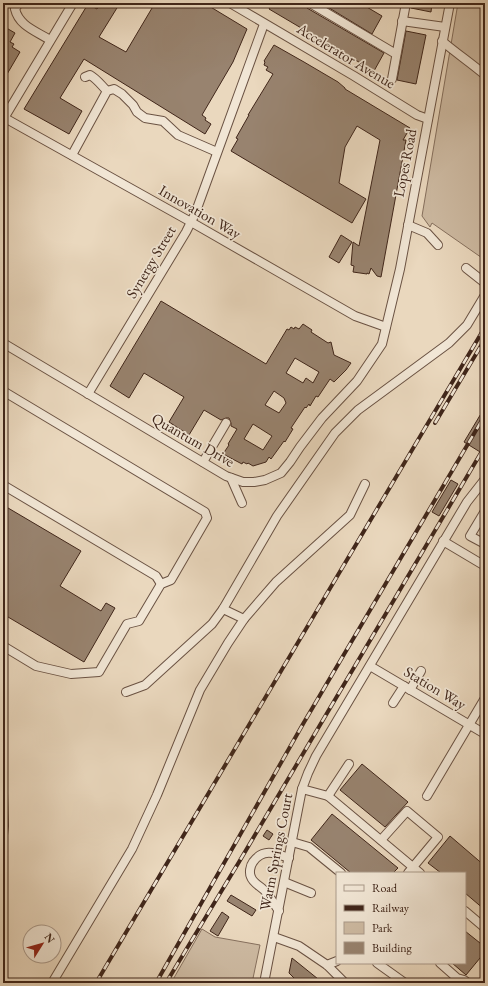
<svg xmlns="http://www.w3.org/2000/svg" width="488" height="986" font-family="'EB Garamond',serif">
  <rect width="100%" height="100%" fill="#ead8be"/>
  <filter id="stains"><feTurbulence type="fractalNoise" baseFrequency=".005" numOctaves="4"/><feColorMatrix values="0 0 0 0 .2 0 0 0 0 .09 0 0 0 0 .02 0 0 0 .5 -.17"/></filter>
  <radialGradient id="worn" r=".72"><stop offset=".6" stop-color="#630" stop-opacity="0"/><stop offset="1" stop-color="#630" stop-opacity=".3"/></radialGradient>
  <g fill="#cdbaa2" stroke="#86705e">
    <polygon points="458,3 485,3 485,260 432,223 430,227 422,216"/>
    <polygon points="202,929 215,937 260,945 252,983 171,983"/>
  </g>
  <g fill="#98836f" stroke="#40261a" fill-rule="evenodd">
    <polygon points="101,3 120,3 99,37 126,52 155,3 204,3 247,29 233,62 202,115 206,118 205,120 211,124 205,134 84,59 60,98 82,111 69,134 24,109 88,4 97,9"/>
    <polygon points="273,3 305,3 307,8 384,53 374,71 269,9"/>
    <polygon points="321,3 360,3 382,16 372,34"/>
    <polygon points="411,3 432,3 431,12 411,8"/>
    <polygon points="3,26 15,33 10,42 14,44 12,47 20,52 3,81"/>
    <polygon points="406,31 426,35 416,84 397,80"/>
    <polygon points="274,45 304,62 338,82 345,88 345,89 410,128 403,140 406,140 381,277 377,276 371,268 369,274 367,273 367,274 353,272 354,266 351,265 353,242 359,246 380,140 357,126 345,147 339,183 366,199 352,223 231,151 238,139 236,138 249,115 248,115 273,74 266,70 268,67 264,65 265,62 264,61"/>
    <polygon points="341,235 352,242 339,263 329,257"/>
    <path d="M161,301l105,63 21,-35 2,1 2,-3 3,2 1,-2 4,2 4,-5 9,6 -1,2 17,11 3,-1 3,13 17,8 -5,7 -12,12 -4,-3 -12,18 -2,-1 -6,10 -1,-2 -3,4 -1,-1 -14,21 2,1 -8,13 -1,-1 -13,18 -2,-2 -3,5 -13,4 -5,-3 -1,1 -4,-2 -1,2 -19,-10 6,-9 -1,-1 9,-15 -6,-3v-3l-2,-5h-3l-5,2 -17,-10 -15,25 -20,-13 15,-25 -40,-24 -15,25 -19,-12zM295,358l24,14 -6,11 -7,-5 -3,5 -17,-10zM274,391l10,7 2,5 -7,10 -14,-8zM253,424l19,12 -9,14 -19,-11z"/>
    <polygon points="485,407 485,455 464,442"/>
    <polygon points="451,480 458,484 439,516 432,512"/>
    <polygon points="3,505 81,551 60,586 101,611 106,603 115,608 84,662 3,614"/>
    <polygon points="362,764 408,802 385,827 340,790"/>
    <polygon points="332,814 398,868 393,873 351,873 311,840"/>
    <polygon points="267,830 273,834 269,840 263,836"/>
    <polygon points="450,836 485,866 485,910 465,893 465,873 441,873 428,863"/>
    <polygon points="231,895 256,910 252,916 227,901"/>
    <polygon points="222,912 229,917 218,936 210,931"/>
    <polygon points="465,931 485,947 485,952 466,975 452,963 465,963"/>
    <polygon points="292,958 323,983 291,983 295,979 289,973"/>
  </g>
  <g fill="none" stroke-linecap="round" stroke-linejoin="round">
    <g stroke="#6a5243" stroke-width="10">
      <g id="minor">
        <path d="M19,3l-4,6c4,17 21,22 35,31"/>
        <polyline points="230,3 354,76 417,115 428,119"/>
        <polyline points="310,3 396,54"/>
        <polyline points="402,21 445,27"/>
        <path d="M442,41c14,12 29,22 43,34"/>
        <path d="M85,77l5,-2c7,4 11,10 17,16"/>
        <polyline points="392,79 406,3"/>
        <polyline points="3,117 191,222 355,316 386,327"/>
        <polyline points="3,120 73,3"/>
        <polyline points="72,155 107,91 114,89 122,94 133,105 137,112 145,118 163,121 178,135 217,152"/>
        <polyline points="408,225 427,233 438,245"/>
        <polyline points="466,268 485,283"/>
        <polyline points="3,343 226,476 243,482 254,482 265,480 281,473 290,462 300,447 322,418 357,381 382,344 400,269 450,3"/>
        <polyline points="3,391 205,512 207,518 171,580 161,584 139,621 127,624 99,672 71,674 36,666 3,646"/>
        <polyline points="88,394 186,232 195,214 264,24"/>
        <polyline points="203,462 226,423"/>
        <polyline points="231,478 242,503"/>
        <polyline points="3,485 156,576 161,584"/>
        <polyline points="485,511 470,536 485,544"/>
        <polyline points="443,541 485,566"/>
        <polyline points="223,609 244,619"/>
        <polyline points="370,666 485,734"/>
        <polyline points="410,690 421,671"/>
        <polyline points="126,692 145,685 212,624 223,609 277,516 335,433 358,410 449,343 467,325 485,295"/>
        <polyline points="393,703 404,686"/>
        <polyline points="302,789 328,796 349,764"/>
        <polyline points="3,793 4,826 3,835"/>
        <polyline points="328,796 420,873"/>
        <polyline points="427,796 485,698"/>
        <polyline points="381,840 407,811 438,837 408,873"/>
        <polyline points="292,842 309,847 341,873"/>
        <polyline points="284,882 311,893"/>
        <path d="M279,911c-5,-7 -9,-15 -15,-21 -4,-4 -11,-7 -13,-13 -2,-4 -1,-11 2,-15 10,-14 22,-9 36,-4"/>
        <polyline points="465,911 485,928"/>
        <polyline points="274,937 299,946 327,965 345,983"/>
        <polyline points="377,963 405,983"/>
        <polyline points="440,963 457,978 464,980 468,983"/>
        <polyline points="327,965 337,961"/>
        <polyline points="52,983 132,849 157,795 200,690 228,643 244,619 276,582 350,515 365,484"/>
        <polyline points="264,983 302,789 308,773 316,756 467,502 485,479"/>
      </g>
    </g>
    <use href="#minor" stroke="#f1e6d5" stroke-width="8"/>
    <g stroke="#40261a" stroke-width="4">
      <g id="rail">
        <polyline points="435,423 485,339"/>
        <polyline points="96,983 485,327"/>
        <polyline points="156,983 303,724 485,415"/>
        <polyline points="166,983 239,862 485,446"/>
      </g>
    </g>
    <use href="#rail" stroke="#f1e6d5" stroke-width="2.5" stroke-dasharray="8" stroke-linecap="butt"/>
  </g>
  <g text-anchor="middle" stroke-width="3.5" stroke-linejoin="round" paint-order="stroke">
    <g font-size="15" fill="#40261a" stroke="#f1e6d5">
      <text transform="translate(346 56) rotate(31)" y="5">Accelerator Avenue</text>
      <text transform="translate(405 163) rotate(-79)" y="5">Lopes Road</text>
      <text transform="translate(200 212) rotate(30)" y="5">Innovation Way</text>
      <text transform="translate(151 262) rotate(-59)" y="5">Synergy Street</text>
      <text transform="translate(193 440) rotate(30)" y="5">Quantum Drive</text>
      <text transform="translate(435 688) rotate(31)" y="5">Station Way</text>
      <text transform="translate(276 852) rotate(-79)" y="5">Warm Springs Court</text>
    </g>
  </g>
  <rect width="488" height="986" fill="none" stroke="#ead8be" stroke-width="16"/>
  <rect x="4" y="4" width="480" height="978" fill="none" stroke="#40261a" stroke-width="2"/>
  <rect x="8" y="8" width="472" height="970" fill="none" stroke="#40261a"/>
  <rect x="336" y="872" width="130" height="92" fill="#f1e6d5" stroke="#aa998a"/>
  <rect x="344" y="885" width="20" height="6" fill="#f1e6d5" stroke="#aa998a"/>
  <text x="372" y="892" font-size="12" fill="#40261a">Road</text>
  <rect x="344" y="905" width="20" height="6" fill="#40261a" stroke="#aa998a"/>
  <text x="372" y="912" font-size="12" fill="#40261a">Railway</text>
  <rect x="344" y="922" width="20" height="12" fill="#cdbaa2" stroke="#aa998a"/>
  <text x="372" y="932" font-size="12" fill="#40261a">Park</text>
  <rect x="344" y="942" width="20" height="12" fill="#98836f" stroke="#aa998a"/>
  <text x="372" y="952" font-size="12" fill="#40261a">Building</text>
  <g transform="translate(42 944) rotate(53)"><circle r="19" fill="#f1e6d5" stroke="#aa998a"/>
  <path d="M0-3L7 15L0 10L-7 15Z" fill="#8f2418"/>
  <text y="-6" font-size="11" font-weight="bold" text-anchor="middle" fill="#40261a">N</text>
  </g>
  <rect width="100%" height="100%" filter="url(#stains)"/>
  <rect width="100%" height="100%" fill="url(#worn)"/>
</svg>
